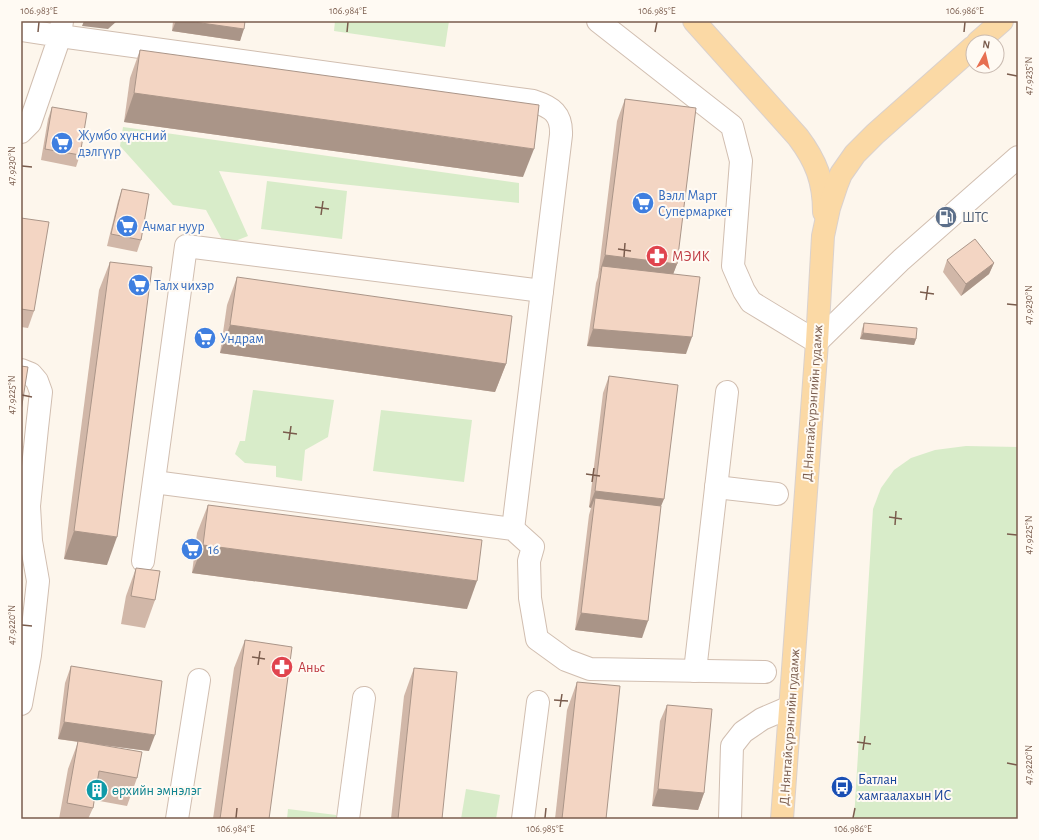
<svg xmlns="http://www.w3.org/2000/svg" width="1039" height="840" font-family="'Alegreya Sans',sans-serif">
  <rect width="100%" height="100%" fill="#fdf6ec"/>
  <g fill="#d8ecc9">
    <polygon points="335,21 449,21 445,47 334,31"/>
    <polygon points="123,127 519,183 519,203 219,171 248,236 225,245 206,210 173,205 120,146"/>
    <polygon points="267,181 347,191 342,239 261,229"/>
    <polygon points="253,390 334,400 328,437 305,450 302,481 276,477 276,466 245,463 235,454 240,441 245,441"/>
    <polygon points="381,410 472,420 464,482 373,471"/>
    <polygon points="966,446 1018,447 1018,819 854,819 873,509 881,488 894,470 911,458 935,450"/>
    <polygon points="466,789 500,795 496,819 461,819"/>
    <polygon points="288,809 336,815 336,819 287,819"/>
  </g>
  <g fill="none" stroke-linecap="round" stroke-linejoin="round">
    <g stroke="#d1beb0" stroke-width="24">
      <g id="minor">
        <path d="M62,21l-2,15 473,65c19,6 29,13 28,34l-48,394"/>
        <polyline points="598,21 732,126 741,161 733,266 744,291 751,302 817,342 901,260 1018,157"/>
        <polyline points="21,30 60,36 30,123 21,132"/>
        <polyline points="21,370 31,374 37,381 41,392 37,428 29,506 31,541 38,581 30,655 21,704"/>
        <polyline points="154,482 513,529 533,547 529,561 530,598 537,639 566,660 590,669 765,672"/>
        <polyline points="716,487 777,494"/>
        <polyline points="143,561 186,246 542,291"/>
        <polyline points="695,671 727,392"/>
        <polyline points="177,819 199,680"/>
        <polyline points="348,819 364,698"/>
        <polyline points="523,819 538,702"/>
        <polyline points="730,819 732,746 743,732 762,719 790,707"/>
      </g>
    </g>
    <g stroke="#dad1cd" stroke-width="24">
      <g id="major">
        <path d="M694,21l104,116c18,24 26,44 26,75"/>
        <polyline points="978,42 1002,21"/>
        <polyline points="782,819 817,342 823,236 829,208 837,184 841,174 855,154 875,134 973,47"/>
      </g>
    </g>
    <use href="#minor" stroke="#fff" stroke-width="22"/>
    <use href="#major" stroke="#fbd9a5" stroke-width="22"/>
  </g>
  <g fill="#d1b7a8">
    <polygon points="173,21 245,21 240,41 172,31"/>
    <polygon points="140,50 523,177 124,122 130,78"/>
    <polygon points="625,99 677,264 673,274 686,354 587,346 596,283 598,277 617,121"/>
    <polygon points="52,107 80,155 76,167 41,160 48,119"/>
    <polygon points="122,189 141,240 137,252 107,246 118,201"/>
    <polygon points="21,218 34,311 28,328 21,327"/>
    <polygon points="947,260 994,263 989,274 961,296 943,272"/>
    <polygon points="110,262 107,565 64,559 99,290"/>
    <polygon points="237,277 506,364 495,392 220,353 227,305"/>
    <polygon points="864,323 916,339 914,345 860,339 862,329"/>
    <polygon points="609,376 661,506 642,638 575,630 589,515 591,508 589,507 603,393"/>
    <polygon points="208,505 467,609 192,573 197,533"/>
    <polygon points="136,568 155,600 145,628 121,624 126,596"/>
    <polygon points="245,640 269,819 213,819 234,668"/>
    <polygon points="71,666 149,751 93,744 137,778 127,806 94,800 93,808 88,819 59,819 68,769 78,742 58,739 65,683"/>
    <polygon points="414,668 442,819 391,819 404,696"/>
    <polygon points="577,682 606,819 555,819 567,710"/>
    <polygon points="667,705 704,793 698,810 652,806 660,721"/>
  </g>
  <g fill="#aa9588">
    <polygon points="84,21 117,21 108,29 82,26"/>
    <polygon points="176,21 187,21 244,29 240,41 172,31"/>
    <polygon points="134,93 534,149 523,177 124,122"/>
    <polygon points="605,255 677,264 669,285 602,266 598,277"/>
    <polygon points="994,263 989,274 961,296 966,284"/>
    <polygon points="230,325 506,364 495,392 220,353"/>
    <polygon points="593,329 692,337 686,354 587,346"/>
    <polygon points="863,333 916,339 914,345 860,339"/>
    <polygon points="595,491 664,499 657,516 595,498 591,508 589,507"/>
    <polygon points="74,531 117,537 107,565 64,559"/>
    <polygon points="203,545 477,581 467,609 192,573"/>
    <polygon points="581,613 648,621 642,638 575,630"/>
    <polygon points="64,722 155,735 149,751 58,739"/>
    <polygon points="658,789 704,793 698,810 652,806"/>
  </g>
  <g fill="#f3d5c3" stroke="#aa9588">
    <polygon points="187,21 245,21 244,29"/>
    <polygon points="140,50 539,105 534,149 134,93"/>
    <polygon points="625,99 696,108 677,264 605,255"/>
    <polygon points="52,107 87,113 80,155 45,149"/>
    <polygon points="122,189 149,194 141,240 111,234"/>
    <polygon points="21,218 49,222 34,311 21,309"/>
    <polygon points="975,239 994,263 966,284 947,260"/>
    <polygon points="110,262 152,267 117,537 74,531"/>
    <polygon points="602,266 700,277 692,337 593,329"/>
    <polygon points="237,277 512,316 506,364 230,325"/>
    <polygon points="864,323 917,328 916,339 863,333"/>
    <polygon points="21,366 28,367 21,411"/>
    <polygon points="609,376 678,385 664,499 595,491"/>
    <polygon points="595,498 661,506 648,621 581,613"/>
    <polygon points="208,505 482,540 477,581 203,545"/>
    <polygon points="136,568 160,571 155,600 131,596"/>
    <polygon points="245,640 292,647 269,819 220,819"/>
    <polygon points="71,666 162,681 155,735 64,722"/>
    <polygon points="414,668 457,672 442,819 398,819"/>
    <polygon points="577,682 620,686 606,819 562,819"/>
    <polygon points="667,705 712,709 704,793 658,789"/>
    <polygon points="78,741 142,752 137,778 99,771 93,808 67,803"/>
  </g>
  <path fill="none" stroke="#7a5c4d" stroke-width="1.5" d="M38,32l1,-10M347,32l1,-10M655,32l2,-10M964,32l1,-10M1007,74l10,2M22,166l10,1M315,207l14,2M321,215l2,-14M618,249l13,2M624,257l1,-14M920,292l14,2M926,300l2,-14M1007,304l10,1M22,395l10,2M283,432l14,2M289,440l2,-14M586,474l14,2M592,482l2,-14M889,517l13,2M895,525l1,-14M1007,534l10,1M22,625l10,1M252,657l13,2M258,665l2,-14M554,700l14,1M560,707l2,-13M857,742l14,2M863,750l2,-14M1007,763l10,2M236,818l1,-10M545,818l1,-10M853,818l2,-10"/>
  <defs>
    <g id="supermarket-disc" transform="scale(1.15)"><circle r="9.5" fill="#3f7fe0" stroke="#fffaf3"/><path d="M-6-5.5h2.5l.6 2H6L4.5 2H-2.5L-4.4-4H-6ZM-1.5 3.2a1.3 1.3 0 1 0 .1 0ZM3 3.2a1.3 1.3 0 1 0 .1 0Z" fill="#fff"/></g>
    <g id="fuel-disc" transform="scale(1.15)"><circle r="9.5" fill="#5c6f8a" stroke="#fffaf3"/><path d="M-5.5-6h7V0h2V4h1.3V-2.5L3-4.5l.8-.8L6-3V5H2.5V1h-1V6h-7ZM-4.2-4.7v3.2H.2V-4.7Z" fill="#fff"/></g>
    <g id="pharmacy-disc" transform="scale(1.15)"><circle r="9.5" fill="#e0444e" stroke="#fffaf3"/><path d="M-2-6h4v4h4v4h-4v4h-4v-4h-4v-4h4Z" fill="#fff"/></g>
    <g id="bus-disc" transform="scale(1.15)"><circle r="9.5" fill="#1a4fb4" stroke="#fffaf3"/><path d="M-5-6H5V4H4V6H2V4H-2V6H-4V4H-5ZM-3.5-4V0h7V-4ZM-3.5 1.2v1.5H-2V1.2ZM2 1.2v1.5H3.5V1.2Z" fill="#fff"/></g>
    <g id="building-disc" transform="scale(1.15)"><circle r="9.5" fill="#0f9aa8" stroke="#fffaf3"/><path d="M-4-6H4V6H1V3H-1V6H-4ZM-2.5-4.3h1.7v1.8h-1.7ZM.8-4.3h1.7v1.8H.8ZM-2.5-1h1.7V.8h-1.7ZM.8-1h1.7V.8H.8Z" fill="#fff"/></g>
  </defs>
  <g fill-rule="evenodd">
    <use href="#supermarket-disc" x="62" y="143"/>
    <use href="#supermarket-disc" x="643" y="203"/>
    <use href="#fuel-disc" x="946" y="217"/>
    <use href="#supermarket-disc" x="127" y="226"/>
    <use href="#pharmacy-disc" x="657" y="256"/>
    <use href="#supermarket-disc" x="139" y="285"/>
    <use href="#supermarket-disc" x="205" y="338"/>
    <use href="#supermarket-disc" x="192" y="549"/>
    <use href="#pharmacy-disc" x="282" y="667"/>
    <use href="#bus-disc" x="842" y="787"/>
    <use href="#building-disc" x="97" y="790"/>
  </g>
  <g text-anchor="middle" stroke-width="4" stroke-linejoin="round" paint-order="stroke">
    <g font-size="14" fill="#366cbe" stroke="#fffaf3" text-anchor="start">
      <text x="78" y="140">Жумбо хүнсний<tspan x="78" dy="16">дэлгүүр</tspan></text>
      <text x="658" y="200">Вэлл Март<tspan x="658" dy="16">Супермаркет</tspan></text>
      <text x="142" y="231">Ачмаг нуур</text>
      <text x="154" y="290">Талх чихэр</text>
      <text x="220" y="343">Ундрам</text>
      <text x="208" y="554">16</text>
    </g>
    <g font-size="14" fill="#4e5e75" stroke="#fffaf3" text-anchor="start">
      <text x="962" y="222">ШТС</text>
    </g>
    <g font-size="14" fill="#be3a42" stroke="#fffaf3" text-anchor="start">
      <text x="672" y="261">МЭИК</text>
      <text x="298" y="672">Аньс</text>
    </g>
    <g font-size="14" fill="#7a5c4d" stroke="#fffaf3">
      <text transform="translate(812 403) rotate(-86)" y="5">Д.Нянтайсүрэнгийн гудамж</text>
      <text transform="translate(789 727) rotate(-86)" y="5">Д.Нянтайсүрэнгийн гудамж</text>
    </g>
    <g font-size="14" fill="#164399" stroke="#fffaf3" text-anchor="start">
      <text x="858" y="784">Батлан<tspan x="858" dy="16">хамгаалахын ИС</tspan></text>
    </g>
    <g font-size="14" fill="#0d838f" stroke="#fffaf3" text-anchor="start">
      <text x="112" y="795">өрхийн эмнэлэг</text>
    </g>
  </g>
  <rect width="1039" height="840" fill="none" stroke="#fffaf3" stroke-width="44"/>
  <g transform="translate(985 54) rotate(8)"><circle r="19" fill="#fffaf3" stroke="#cabbb1"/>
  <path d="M0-3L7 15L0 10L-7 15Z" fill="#e76f51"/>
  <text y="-6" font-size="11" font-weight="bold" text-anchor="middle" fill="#7a5c4d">N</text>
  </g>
  <rect x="22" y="22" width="995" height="796" fill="none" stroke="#7a5c4d" stroke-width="1.5"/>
  <g font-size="10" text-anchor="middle" fill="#7a5c4d">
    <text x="39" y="14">106.983°E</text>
    <text x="348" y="14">106.984°E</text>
    <text x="657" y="14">106.985°E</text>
    <text x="965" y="14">106.986°E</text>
    <text transform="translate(1028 76) rotate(-90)" y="4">47.9235°N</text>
    <text transform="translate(11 166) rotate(-90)" y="4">47.9230°N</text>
    <text transform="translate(1028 305) rotate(-90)" y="4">47.9230°N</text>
    <text transform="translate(11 395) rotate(-90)" y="4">47.9225°N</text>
    <text transform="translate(1028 535) rotate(-90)" y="4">47.9225°N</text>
    <text transform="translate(11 625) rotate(-90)" y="4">47.9220°N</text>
    <text transform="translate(1028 765) rotate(-90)" y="4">47.9220°N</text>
    <text x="236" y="832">106.984°E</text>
    <text x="545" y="832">106.985°E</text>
    <text x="853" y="832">106.986°E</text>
  </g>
</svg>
